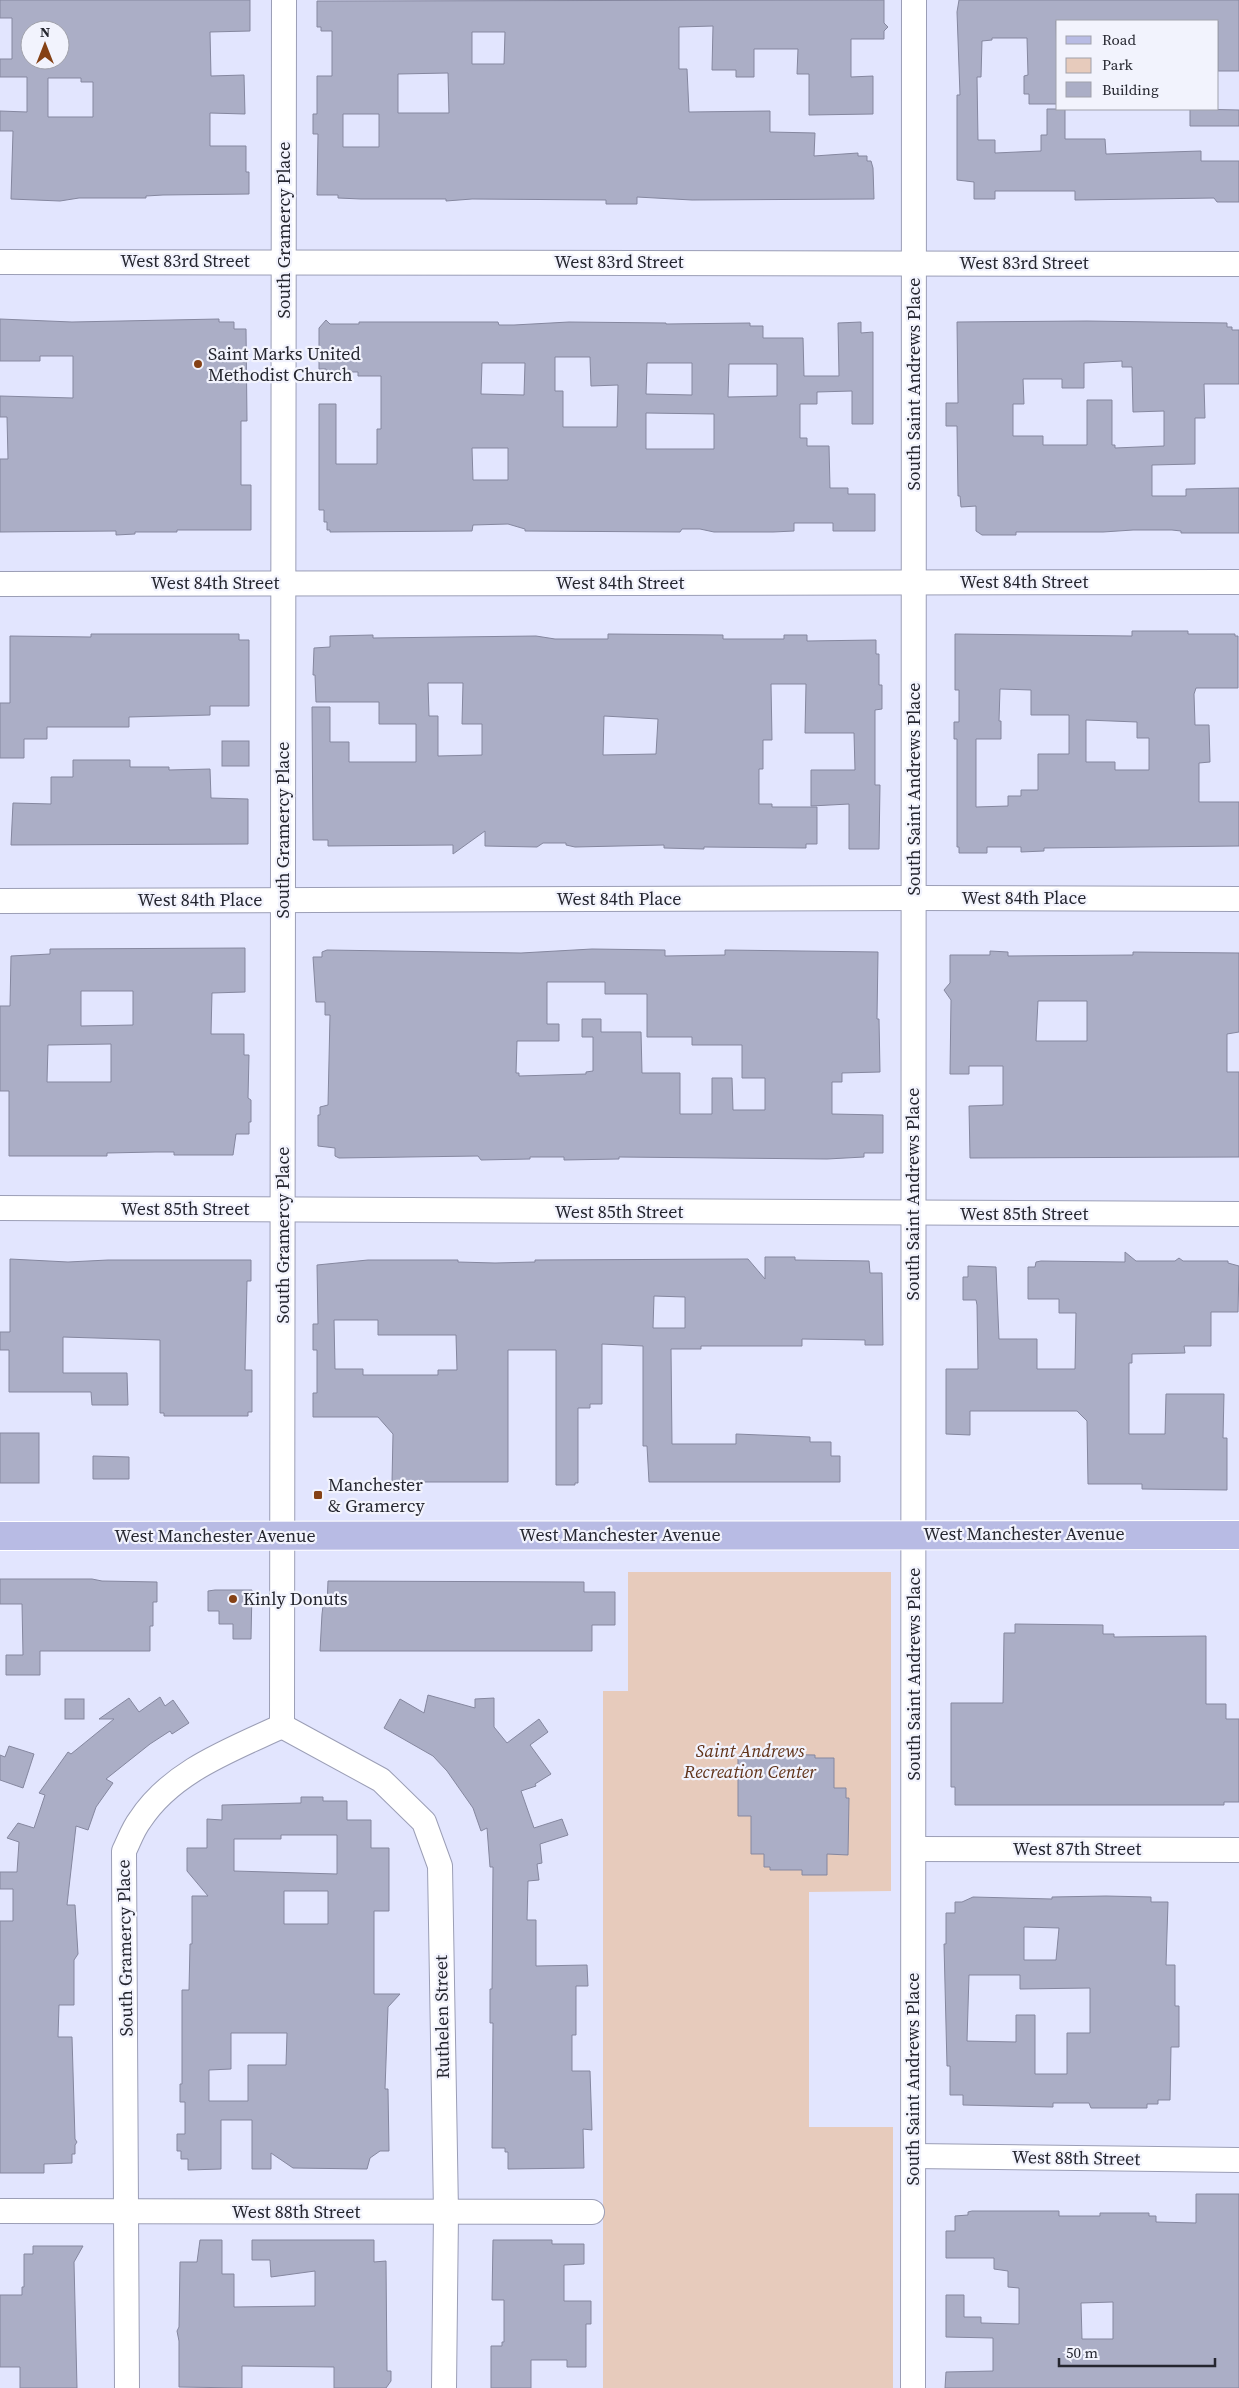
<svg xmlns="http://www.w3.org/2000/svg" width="1239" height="2388" font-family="'Source Serif 4',serif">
  <rect width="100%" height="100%" fill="#e2e5fe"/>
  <polygon fill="#e7cbbc" points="628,1572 891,1572 891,1891 809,1892 809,2127 893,2127 893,2388 603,2388 603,1691 628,1691"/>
  <g fill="#abaec6" stroke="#85879f" fill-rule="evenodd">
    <path d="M0,0h250v31l-40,1 1,44 33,-1 1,39 -35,-1v33h36v26h3v22l-86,1 -17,1v2h-67l-19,3 -49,-2 2,-68h-13v-20l27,1v-35h-27v-18h12v-41h-12zM30,30h30v30h-30zM48,78h33v4h12v35h-45z"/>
    <path d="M884,0v23l4,4 -4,4v8h-33v38l22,-1v38l-64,1v-41h-12l1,-25h-44v28h-18v-7h-24l1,-44 -34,1v42h8l2,43 81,-1v21l45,1 -1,23 44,-3v3h9v5h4l2,7 1,31 -182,1 -55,-3v7h-31v-4l-134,-1 -26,2v-2h-85l-23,-1v-3h-21l1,-61h-5v-20h4v-38h15v-45h-11v-4h-4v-26zM472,32h33l-1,32h-32zM448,73l1,40h-51v-39zM343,114h36v33h-36z"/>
    <polygon points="959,0 1239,0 1239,71 1218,71 1218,21 1056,21 1058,104 1029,104 1029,94 1024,94 1024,76 1028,75 1027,38 992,38 992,40 982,41 981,77 977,77 978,140 995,140 995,153 1041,151 1041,135 1047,135 1047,109 1065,109 1065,139 1105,139 1106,154 1201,151 1201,161 1239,161 1239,202 1217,202 1214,198 1075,200 1075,191 995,191 995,199 974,199 974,182 957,180 957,95 960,95 957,12"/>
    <polygon points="1190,109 1239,110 1239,126 1190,126"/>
    <polygon points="0,319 72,322 219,319 219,322 234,322 234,329 246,329 247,421 241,421 241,485 251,485 251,530 177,530 177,532 135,532 135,534 116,535 116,531 0,532 0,459 8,459 7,417 0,417 0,396 73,398 73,356 40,356 40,361 0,361"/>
    <path d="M326,320l4,4h29v-2h139l1,3h15l55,-3 97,1v1l84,-1v3h13v12h40l1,38h35l-1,-53 23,-1v11l12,-1v92h-21v-33l-35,1v12h-17v34h7v8h22l1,42h18v6h27v37h-42v-8h-39v8l-21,1h-59l-14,-3h-18l-2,3 -155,-1v-2l-17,-5 -35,1 -1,6 -142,1v-2h-3v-8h-3v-12h-5v-106h17v60h41v-35h4v-53h-23v-4h-31l-1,-3h-7v-41zM555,357h35l1,29 27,-1 -1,42h-54v-36h-8zM482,363h43l-1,32 -43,-1zM647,363h45v32l-46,-1zM729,364h48v32l-49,1zM646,413l68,1v35h-68zM472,448h36v32h-35z"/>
    <path d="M1087,321l140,2v4h5v3h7v54h-35l1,34h-10v46l-43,1v31h34v-7l53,-1v45h-58v-2l-9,-1h-39l-30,2h-87v3h-34l-6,-4v-25l-15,1 -1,-11h-2l-1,-70h-11v-23h12l-1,-81zM1122,361v6h10l1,45 31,-1v35l-49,2v-3h-3v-45h-25v45h-44v-9h-30v-32h11l-1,-25h39v9h22v-25z"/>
    <path d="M1132,631h56v3h47v2h3v52h-42l-2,6 1,31h14l1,37 -11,1v39h40v44l-195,2v3l-23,1v-5h-34v6h-28v-6h-2v-108h-3v-17h5v-32h-4v-56l177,2zM1000,689l31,1v25h38v39h-31v36h-17v6h-13v10l-32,1v-68h25v-18h-2zM1086,720l51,2v16h12v32h-34v-8h-29z"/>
    <polygon points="91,634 239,634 239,640 249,640 249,706 210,706 210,715 129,717 129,727 47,727 47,739 24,739 24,758 0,758 0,703 10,703 10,636 91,637"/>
    <path d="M608,634l115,1v4h61v-4h23v6l69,-1v14h3v31h3v24l-7,1v75h5l-1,64h-30v-45l-38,2v-36h44l-1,-37h-49l1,-49h-35l1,56h-9v29h-4v35h13v3h45v37h-11v4l-102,-1v2l-40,-1v-3l-89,2 -9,-2v-2h-23l-6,4 -52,-1v-15l-32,23v-9l-125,1v-6h-15l-1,-133h18v35h19v20h67v-38h-37v-22h-63l-1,-27h-2l1,-27 16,-1v-11l43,-1v3l163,-2 19,3h53zM428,683h35l-1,41h20v31l-44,1v-40h-9zM604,716l54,3 -2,35 -53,1z"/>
    <rect x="222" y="741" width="27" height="25"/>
    <polygon points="73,760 130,760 130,767 169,767 169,770 210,769 211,798 248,799 248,844 11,845 13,803 51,804 51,777 73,777"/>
    <path d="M245,948v44l-33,1 -1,41h33v21h5l-1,43 3,2v22h-2v12h-13l-3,21h-59v-3h-19l-48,1v3h-98v-65h-9v-85h10l1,-50 39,-2v-5zM81,991h52v34l-52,1zM111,1044v38h-64l1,-37z"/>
    <path d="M592,949l73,1v6l60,-1v-5l153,2 -1,67h2l1,53 -38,1v9h-10v32l51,1v38h-19v4l-37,2 -208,-2v2l-55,1v-3h-34v2l-49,1 -3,-4 -139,2 -4,-2v-8l-17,-2v-31h2v-8l8,-2 2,-90h-5v-13h-9l-3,-45h9v-5l5,-2 194,3zM547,982h58v12h42v43h45v8h50v33h23v32h-32l-1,-32h-20v36h-32v-41h-38l-1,-41h-40v-13h-19v18h11v34l-7,1v2l-67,2v-3h-3l1,-32h42v-17h-12z"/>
    <path d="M990,951l18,1v4l125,-1v-3l106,1v79l-12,2v38h12v85l-269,1 -1,-52 34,-1v-39h-34v8h-19l1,-74 -7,-10 6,-7v-28h40zM1038,1001h49v40h-51z"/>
    <polygon points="1125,1252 1136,1261 1175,1261 1179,1258 1183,1261 1228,1261 1228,1263 1239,1266 1238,1312 1211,1312 1211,1346 1184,1346 1185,1353 1132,1354 1132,1363 1129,1363 1129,1434 1165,1434 1166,1394 1224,1394 1223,1438 1227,1438 1227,1490 1142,1489 1142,1484 1088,1484 1087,1421 1077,1411 970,1411 970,1435 946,1434 946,1369 978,1369 977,1305 976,1300 963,1300 963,1277 968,1277 968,1266 996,1267 999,1339 1037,1339 1037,1369 1075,1369 1076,1313 1059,1313 1059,1299 1028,1299 1028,1267 1035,1267 1036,1262 1041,1261 1125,1262"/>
    <path d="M765,1257h30v3l74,1 1,12h12l1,72h-18v-5l-63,-1v7h-101v3h-30l1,95h64v-10l74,3v5h21v14h9v26h-191l-2,-36h-4v-100l-41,-2v60h-12v4h-12v75h-3v2h-19v-135h-48v132h-116l1,-48 -15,-17h-65v-24h4v-43h-4v-26h5l-1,-59 51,-5h90v2l37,1 40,-1v-2l213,-1 17,20zM654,1296l31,1v31h-32zM334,1320h44v15h78l1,35h-19v5h-75v-6h-28z"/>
    <polygon points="10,1259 68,1262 108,1260 251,1260 251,1281 247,1281 245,1370 252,1370 252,1412 248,1412 248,1416 164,1416 164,1413 160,1413 160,1340 63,1337 63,1373 127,1373 128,1405 92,1405 91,1392 9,1392 9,1350 0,1350 0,1332 10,1332"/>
    <rect x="0" y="1433" width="39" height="50"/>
    <polygon points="93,1456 129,1457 129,1479 93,1479"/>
    <polygon points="0,1579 92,1579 102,1581 157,1582 157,1602 153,1602 153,1626 150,1626 150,1651 40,1651 40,1675 6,1675 6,1655 23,1655 22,1604 0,1604"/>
    <polygon points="328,1581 584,1582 584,1592 615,1592 615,1625 592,1625 592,1651 320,1651 322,1614 323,1606 327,1606"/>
    <polygon points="215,1590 252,1590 251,1639 233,1639 233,1624 219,1624 219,1611 208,1611 208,1591"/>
    <polygon points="1015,1624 1103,1625 1103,1634 1114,1634 1114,1637 1206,1636 1206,1704 1226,1704 1226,1719 1239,1719 1239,1802 1224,1802 1224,1805 955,1805 955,1787 951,1787 951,1703 1003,1703 1004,1633 1015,1633"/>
    <polygon points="428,1695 475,1708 475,1699 494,1698 494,1727 507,1743 539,1719 548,1732 530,1745 551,1774 535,1784 536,1786 521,1791 534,1828 562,1819 568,1835 540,1844 542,1863 537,1864 539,1880 528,1881 527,1920 536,1920 536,1966 587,1965 588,1986 576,1986 576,2035 572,2035 572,2071 590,2071 592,2130 583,2129 584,2168 508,2169 508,2152 505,2152 505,2148 492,2148 493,2023 490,2023 490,1989 492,1989 493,1867 490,1867 487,1828 481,1831 473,1808 447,1771 433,1756 384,1728 400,1699 424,1713"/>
    <polygon points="160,1697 165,1706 173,1700 189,1723 172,1734 170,1731 150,1744 106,1779 113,1783 96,1807 88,1830 76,1826 67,1905 75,1905 78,1954 74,1960 74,2005 59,2005 58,2037 72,2037 75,2139 77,2142 75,2145 75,2154 72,2154 72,2163 44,2164 44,2173 0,2173 0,1921 13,1921 13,1889 0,1889 0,1872 17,1872 19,1842 7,1838 18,1823 34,1828 45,1795 39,1793 68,1752 71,1754 114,1719 99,1719 129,1698 139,1712"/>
    <rect x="65" y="1699" width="19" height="20"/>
    <polygon points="9,1746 34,1754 23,1788 0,1780 0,1755 5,1757"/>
    <polygon points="757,1754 815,1755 815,1758 834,1758 834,1788 846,1788 846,1798 849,1798 848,1855 827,1854 827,1875 802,1875 802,1870 770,1870 770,1867 764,1867 764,1854 751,1854 751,1816 738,1816 738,1758 757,1758"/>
    <path d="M301,1797h22v4h24v19h24v28h18v63h-15v83h26l-12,13 -3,82h3l1,62h-9l-10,7 -3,11 -74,-1 -22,-15v16h-19v-49h-31v49l-33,1v-11h-7v-8h-4v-17h8v-32h-5v-18h2v-94h7l1,-46h2v-48h16l-21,-25v-23h20v-29l15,1v-15l79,-2zM281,1835h56v39l-103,-3v-32h47zM284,1891h44v33h-44zM231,2033h56l-1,32h-38v36h-39v-31l22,-1z"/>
    <path d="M1106,1896l45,1v5h17l-2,63h9v41h4v41h-8l-1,53h-12v4h-11v4h-56l-2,-5h-36v4l-90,-2v-10h-13v-29h-3l-3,-122h2v-31h9v-11h7l11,-5 79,2v-2zM1024,1927l35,1 -3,32h-32zM969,1975h51v14l70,-1v45h-23v41h-32v-59h-19v27l-49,-1z"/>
    <path d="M1196,2194h43v194h-294l1,-16 47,-1v-33l-47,-1v-42h18v22h17v6l38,1v-36l-11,-1v-16l-14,-2v-11h-48v-27h9v-15l13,-1v-3l4,-1h87v5h41v-3h49v3h7v6l40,1zM1113,2302v37h-31l-1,-36z"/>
    <polygon points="200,2240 222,2240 222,2274 234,2274 234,2307 315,2306 315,2271 271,2277 270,2260 252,2260 252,2240 374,2240 374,2262 386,2261 387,2371 391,2371 391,2381 386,2388 334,2388 334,2367 242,2366 242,2388 179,2387 179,2341 177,2331 179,2327 180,2262 197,2262"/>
    <polygon points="493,2240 552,2240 552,2244 584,2244 584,2264 564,2265 564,2301 591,2301 591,2324 586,2324 586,2367 567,2367 567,2360 531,2360 531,2388 491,2388 491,2346 502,2346 502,2342 504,2342 504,2300 492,2300"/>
    <polygon points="33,2246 83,2246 74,2262 77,2388 20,2388 20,2367 0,2367 0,2295 22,2295 22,2287 24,2287 24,2254 33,2254"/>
  </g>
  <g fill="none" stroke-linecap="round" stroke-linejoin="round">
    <g stroke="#9b9eb6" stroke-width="26">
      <g id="minor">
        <polyline points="0,262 1239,264"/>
        <polyline points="0,584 1239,582"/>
        <polyline points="0,901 914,898 1239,899"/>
        <polyline points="0,1208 1239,1214"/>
        <polyline points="282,1726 284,0"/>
        <polyline points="282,1726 381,1780 424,1822 440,1866 446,2212 444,2388"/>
        <polyline points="914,1849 1239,1850"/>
        <polyline points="913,2156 1239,2160"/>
        <polyline points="0,2211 592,2212"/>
        <path d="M127,2388l-3,-537c5,-10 9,-22 16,-31 32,-49 91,-70 142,-94"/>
        <polyline points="913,2388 914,0"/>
      </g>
    </g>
    <g stroke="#fff" stroke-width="30">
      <polyline id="major" points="0,1536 1239,1535"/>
    </g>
    <use href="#minor" stroke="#fff" stroke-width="24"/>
    <use href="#major" stroke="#b8bbe4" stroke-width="28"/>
  </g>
  <g fill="#854115" stroke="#f2f3fd" stroke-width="2">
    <circle cx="198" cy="364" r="5"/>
    <rect x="313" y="1490" width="10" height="10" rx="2.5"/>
    <circle cx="233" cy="1599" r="5"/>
  </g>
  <g text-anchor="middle" stroke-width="4.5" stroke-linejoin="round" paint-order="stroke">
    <g font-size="18" fill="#25262f" stroke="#f2f3fd">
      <text transform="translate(284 230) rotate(-90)" y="6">South Gramercy Place</text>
      <text x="185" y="267">West 83rd Street</text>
      <text x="619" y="268">West 83rd Street</text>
      <text x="1024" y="269">West 83rd Street</text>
      <text transform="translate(914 384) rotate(-90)" y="6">South Saint Andrews Place</text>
      <text x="1024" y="588">West 84th Street</text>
      <text x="215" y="589">West 84th Street</text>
      <text x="620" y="589">West 84th Street</text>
      <text transform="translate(914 789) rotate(-90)" y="6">South Saint Andrews Place</text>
      <text transform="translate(283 830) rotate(-90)" y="6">South Gramercy Place</text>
      <text x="1024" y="904">West 84th Place</text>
      <text x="619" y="905">West 84th Place</text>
      <text x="200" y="906">West 84th Place</text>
      <text transform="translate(913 1194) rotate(-90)" y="6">South Saint Andrews Place</text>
      <text x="185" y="1215">West 85th Street</text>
      <text x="619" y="1218">West 85th Street</text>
      <text x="1024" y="1220">West 85th Street</text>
      <text transform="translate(283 1235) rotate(-90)" y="6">South Gramercy Place</text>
      <text x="1024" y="1540">West Manchester Avenue</text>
      <text x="620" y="1541">West Manchester Avenue</text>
      <text x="215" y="1542">West Manchester Avenue</text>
      <text transform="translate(914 1674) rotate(-90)" y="6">South Saint Andrews Place</text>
      <text x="1077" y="1855">West 87th Street</text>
      <text transform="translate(125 1948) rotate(-91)" y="6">South Gramercy Place</text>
      <text transform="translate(442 2017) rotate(-91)" y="6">Ruthelen Street</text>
      <text transform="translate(913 2079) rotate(-90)" y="6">South Saint Andrews Place</text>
      <text transform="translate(1076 2158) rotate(1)" y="6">West 88th Street</text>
      <text x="296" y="2218">West 88th Street</text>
    </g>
    <g font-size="18" fill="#25262f" stroke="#f2f3fd" text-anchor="start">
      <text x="208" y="360">Saint Marks United<tspan x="208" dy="21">Methodist Church</tspan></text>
      <text x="328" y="1491">Manchester<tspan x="328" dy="21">&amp; Gramercy</tspan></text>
      <text x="243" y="1605">Kinly Donuts</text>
    </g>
    <g font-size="18" font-style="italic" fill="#5f3218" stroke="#f2f3fd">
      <text x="750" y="1757">Saint Andrews<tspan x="750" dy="21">Recreation Center</tspan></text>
    </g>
  </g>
  <rect x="1056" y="20" width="162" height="90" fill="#f2f3fd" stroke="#a0a1ab"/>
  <rect x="1066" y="36" width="25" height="8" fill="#b8bbe4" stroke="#a0a1ab"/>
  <text x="1102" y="45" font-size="15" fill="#25262f">Road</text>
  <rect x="1066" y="58" width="25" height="15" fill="#e7cbbc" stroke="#a0a1ab"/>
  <text x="1102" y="70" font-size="15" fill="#25262f">Park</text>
  <rect x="1066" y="82" width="25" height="15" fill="#abaec6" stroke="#a0a1ab"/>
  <text x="1102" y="95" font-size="15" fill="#25262f">Building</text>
  <g transform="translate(45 45)"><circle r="24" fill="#f2f3fd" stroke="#a0a1ab"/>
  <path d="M0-4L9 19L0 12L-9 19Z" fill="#854115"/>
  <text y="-8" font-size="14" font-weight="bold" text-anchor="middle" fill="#25262f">N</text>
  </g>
  <path d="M1059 2358v8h156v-8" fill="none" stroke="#25262f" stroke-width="2.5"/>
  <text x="1066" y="2358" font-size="15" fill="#25262f" stroke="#f2f3fd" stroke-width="4" paint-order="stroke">50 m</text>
</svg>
